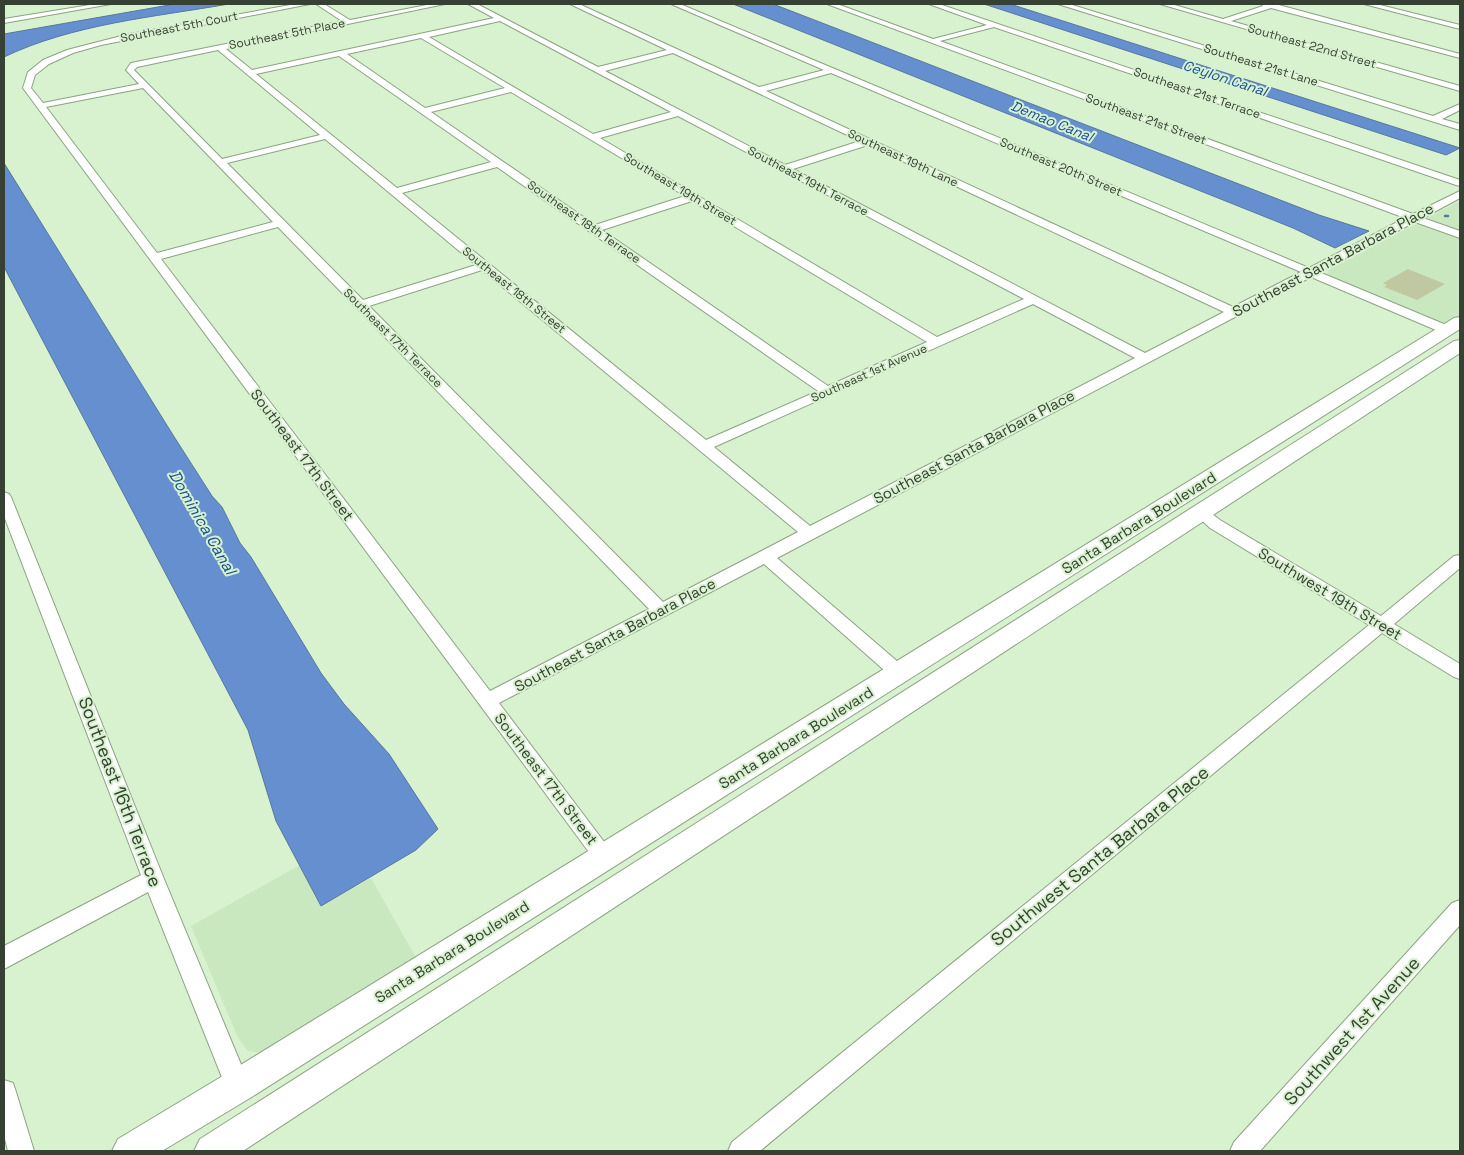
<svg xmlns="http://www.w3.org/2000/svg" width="1464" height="1155" font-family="'Space Grotesk',sans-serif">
  <rect width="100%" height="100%" fill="#d8f1cf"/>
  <g fill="#cae8c0">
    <polygon points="1460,201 1460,331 1334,278 1327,273 1329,269"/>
    <polygon points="300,865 321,906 371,878 418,961 263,1053 248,1051 238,1038 191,926"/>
  </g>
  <g fill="#658fce" stroke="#5777a0">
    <path d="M175,4h54c-75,13 -156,20 -225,53v-23z"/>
    <polygon points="733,4 773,4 1319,215 1369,231 1335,248 1293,228"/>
    <polygon points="984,4 1010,4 1460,148 1446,155"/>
    <polygon points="4,163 173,435 212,496 222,507 240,543 251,557 321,673 344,704 389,754 438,829 416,850 321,906 276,821 248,730 4,267"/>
  </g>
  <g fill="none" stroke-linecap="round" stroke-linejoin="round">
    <polyline stroke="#5777a0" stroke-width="2.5" points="1445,216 1448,216"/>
  </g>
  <polygon fill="#c0c8a2" points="1408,269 1445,284 1417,300 1384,287 1387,285 1383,283"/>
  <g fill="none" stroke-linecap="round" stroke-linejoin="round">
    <g stroke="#8ba383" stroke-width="2">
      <g id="minor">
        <polygon points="96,4 111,4 4,23 4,19"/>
        <path d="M296,4h14l-209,41 -28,8 -24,11 -14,11 -4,13 12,15 96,-19 -13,-14 5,-7 211,-42 -26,-17h8l26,16 82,-16h13l-219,45 26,21 242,-52 -26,-14h9l121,63 69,-17 -97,-46h9l180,83 65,-17 -153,-66h9l629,264 96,-50 -578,-214h10l96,35 54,-14 -58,-21h10l521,176v6l-4,-1 -462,-158 -54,14 473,173 47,-23v7l-37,20 37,13v7l-45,-16 -96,50 132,55 2,3 -2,3h-8l-132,-56 -534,281 128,110 3,5 -3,5 -6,2 -6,-2 -129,-114 -265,139 112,148 3,6 -3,6 -7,3 -7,-3 -574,-775 5,-16 15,-12 24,-10 62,-16zM500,21l171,91 -78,22 -164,-97zM421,38l84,50 -80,20 -78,-54zM218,50l102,85 -98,24 -88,-89 3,-3zM673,53l187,88 -75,24 -180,-94zM339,56l152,106 -94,26 -141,-114zM831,73l470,199 -68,35 -467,-216zM143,88l130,134 -116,31 -111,-146zM511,92l174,104 -90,29 -164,-113zM678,116l346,183 -87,38 -337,-199zM325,139l151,126 -113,35 -136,-137zM868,145l356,167 -79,41 -352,-184zM497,167l321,224 -112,49 -304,-247zM692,201l235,141 -99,44 -226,-156zM278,227l371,382 -159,82 -329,-432zM482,270l316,262 -135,70 -294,-296zM1033,304l102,54 -325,168 -96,-79z"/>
        <polygon points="1058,4 1069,4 1433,116 1460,104 1460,110 1442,119 1460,124 1460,130"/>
        <polygon points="1160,4 1171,4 1223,19 1263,6 1262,4 1275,4 1460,54 1460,58 1271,8 1231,21 1460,86 1460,91"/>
        <polygon points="1364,4 1376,4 1460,25 1460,29"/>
        <polygon points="4,492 9,494 11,497 164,879 250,1086 247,1095 238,1098 229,1095 148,892 4,969 4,946 141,875 4,516"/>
        <polygon points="1202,508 1207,510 1220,520 1381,616 1454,556 1460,555 1460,568 1394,624 1460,664 1460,679 1454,677 1382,633 760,1151 728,1151 732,1142 1369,625 1210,528 1194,513 1197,510"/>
        <polygon points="1460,900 1460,925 1260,1151 1230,1151 1234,1142 1452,903"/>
        <polygon points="4,1080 13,1083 16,1092 34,1151 8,1151 4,1135"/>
      </g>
    </g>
    <g stroke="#8ba383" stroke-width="2">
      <g id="secondary">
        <polygon points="1460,317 1460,329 250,1098 162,1151 112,1151 118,1139 226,1074 1454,318"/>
        <polygon points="1460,340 1460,353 243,1151 194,1151 200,1139 1454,341"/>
      </g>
    </g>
    <use href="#minor" fill="#fff" fill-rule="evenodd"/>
    <use href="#secondary" fill="#fff" fill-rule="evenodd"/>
  </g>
  <g text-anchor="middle" stroke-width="4" stroke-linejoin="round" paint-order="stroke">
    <g font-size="12" fill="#364033" stroke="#d8f1cf">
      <text transform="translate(179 27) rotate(-11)" y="4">Southeast 5th Court</text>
      <text transform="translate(287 34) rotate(-11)" y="4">Southeast 5th Place</text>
      <text transform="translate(1312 46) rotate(16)" y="4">Southeast 22nd Street</text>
      <text transform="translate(1261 65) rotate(17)" y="4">Southeast 21st Lane</text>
      <text transform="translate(1197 93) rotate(19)" y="4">Southeast 21st Terrace</text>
      <text transform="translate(1146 119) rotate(20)" y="4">Southeast 21st Street</text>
      <text transform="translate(903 158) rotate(25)" y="4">Southeast 19th Lane</text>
      <text transform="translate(1061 167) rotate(23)" y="4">Southeast 20th Street</text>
      <text transform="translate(808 181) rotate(28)" y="4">Southeast 19th Terrace</text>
      <text transform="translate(680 189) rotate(31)" y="4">Southeast 19th Street</text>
      <text transform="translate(584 222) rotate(35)" y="4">Southeast 18th Terrace</text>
      <text transform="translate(514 290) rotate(39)" y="4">Southeast 18th Street</text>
      <text transform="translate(393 338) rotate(45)" y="4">Southeast 17th Terrace</text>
      <text transform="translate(869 373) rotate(-24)" y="4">Southeast 1st Avenue</text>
    </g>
    <g font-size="14" font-style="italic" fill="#174e99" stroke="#d8f1cf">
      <text transform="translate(1225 78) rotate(18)" y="5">Ceylon Canal</text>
      <text transform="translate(1052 121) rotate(22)" y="5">Demao Canal</text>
    </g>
    <g font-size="15" fill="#364033" stroke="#d8f1cf">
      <text transform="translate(1333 260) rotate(-28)" y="5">Southeast Santa Barbara Place</text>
      <text transform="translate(974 447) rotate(-28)" y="5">Southeast Santa Barbara Place</text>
      <text transform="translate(302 455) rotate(53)" y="5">Southeast 17th Street</text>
      <text transform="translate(1139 523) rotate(-32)" y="5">Santa Barbara Boulevard</text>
      <text transform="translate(1330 594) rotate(31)" y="5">Southwest 19th Street</text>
      <text transform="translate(615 635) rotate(-28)" y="5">Southeast Santa Barbara Place</text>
      <text transform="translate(796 738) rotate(-32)" y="5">Santa Barbara Boulevard</text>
      <text transform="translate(546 779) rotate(53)" y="5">Southeast 17th Street</text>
      <text transform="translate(452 952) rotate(-32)" y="5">Santa Barbara Boulevard</text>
    </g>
    <g font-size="16" font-style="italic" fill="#174e99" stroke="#d8f1cf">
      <text transform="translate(203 522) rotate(60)" y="6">Dominica Canal</text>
    </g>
    <g font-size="18" fill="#364033" stroke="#d8f1cf">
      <text transform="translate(120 792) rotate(69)" y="6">Southeast 16th Terrace</text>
      <text transform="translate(1100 856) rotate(-39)" y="6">Southwest Santa Barbara Place</text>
      <text transform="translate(1352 1031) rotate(-48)" y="6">Southwest 1st Avenue</text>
    </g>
  </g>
  <rect width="1464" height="1155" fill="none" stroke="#364033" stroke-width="10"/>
</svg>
